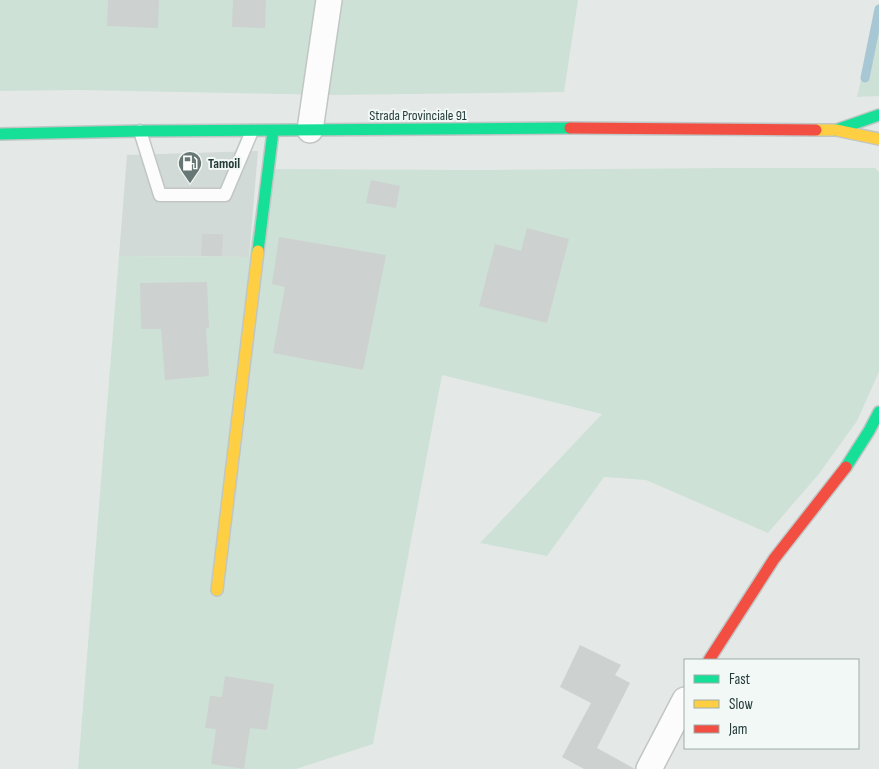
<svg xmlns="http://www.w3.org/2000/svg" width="879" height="769" font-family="'Sofia Sans Condensed',sans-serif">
  <rect width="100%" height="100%" fill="#e4e9e7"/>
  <polygon fill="#d2dad7" points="258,151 249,257 119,256 127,155"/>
  <g fill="#cee1d6">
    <polygon points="0,0 578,0 564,92 334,95 78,90 0,91"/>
    <polygon points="879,3 879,96 857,97"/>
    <polygon points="728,168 875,168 879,172 879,372 857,421 818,475 768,533 646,480 604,477 547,556 480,543 602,414 442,375 373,744 296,769 78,769 119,256 249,257 262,169 480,170"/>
  </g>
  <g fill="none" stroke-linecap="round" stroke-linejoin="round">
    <polyline stroke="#a7c7d4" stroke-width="9" points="865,78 879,9"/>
  </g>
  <g fill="#cdd1d0">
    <polygon points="108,0 159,0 158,28 107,26"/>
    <polygon points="233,0 266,0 265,28 232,27"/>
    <polygon points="371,180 400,186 396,208 366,203"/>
    <polygon points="527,228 569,239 547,323 479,306 495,244 521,251"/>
    <polygon points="202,234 223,234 222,256 201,256"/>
    <polygon points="279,237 386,255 363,370 273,353 285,287 272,284"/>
    <polygon points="207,282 209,328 206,328 209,376 165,380 161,329 141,329 140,283"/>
    <polygon points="580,645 621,665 615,675 630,683 597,748 635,769 584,769 562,757 591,703 560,687"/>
    <polygon points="225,676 274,684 267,730 250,728 244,769 211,764 216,729 205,728 210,696 222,697"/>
  </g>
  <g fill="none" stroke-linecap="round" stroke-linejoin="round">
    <g stroke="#c1c6c4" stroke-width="15">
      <polyline id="lane" points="140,131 160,195 225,195 252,131"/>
    </g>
    <g stroke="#c1c6c4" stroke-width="28">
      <g id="street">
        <polyline points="310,130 329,0"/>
        <polyline points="649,769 685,700"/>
      </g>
    </g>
    <g stroke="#c0c6c5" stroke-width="14">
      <g id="fast">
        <polyline points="836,130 879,115"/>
        <polyline points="0,134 140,131 570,128"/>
        <polyline points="258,251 273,131"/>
        <polyline points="846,467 869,431 879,412"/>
      </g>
    </g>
    <g stroke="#c0c6c5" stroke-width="14">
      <g id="slow">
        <polyline points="816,130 836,130 879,139"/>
        <polyline points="217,590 258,251"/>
      </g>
    </g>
    <g stroke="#c0c6c5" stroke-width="14">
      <g id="jam">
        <polyline points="570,128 816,130"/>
        <polyline points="709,660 774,559 846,467"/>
      </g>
    </g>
    <use href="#lane" stroke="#fbfcfb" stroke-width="12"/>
    <use href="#street" stroke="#fbfcfb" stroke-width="25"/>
    <use href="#fast" stroke="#16e098" stroke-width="11"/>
    <use href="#slow" stroke="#ffcf43" stroke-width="11"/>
    <use href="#jam" stroke="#f24e42" stroke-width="11"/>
  </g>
  <defs>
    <g id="fuel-pin" transform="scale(1.25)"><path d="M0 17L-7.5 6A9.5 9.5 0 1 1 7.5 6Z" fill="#677775" stroke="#f2f8f6"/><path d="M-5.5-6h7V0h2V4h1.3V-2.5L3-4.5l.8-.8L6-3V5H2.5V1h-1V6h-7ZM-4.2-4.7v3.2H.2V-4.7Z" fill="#fff"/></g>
  </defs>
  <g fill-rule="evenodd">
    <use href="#fuel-pin" x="190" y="163"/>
  </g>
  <g text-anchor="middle" stroke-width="4" stroke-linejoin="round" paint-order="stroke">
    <g font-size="14" fill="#233a38" stroke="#f2f8f6">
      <text x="418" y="120">Strada Provinciale 91</text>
    </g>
    <g font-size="14" font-weight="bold" fill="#233a38" stroke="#f2f8f6" text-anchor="start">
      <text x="208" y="168">Tamoil</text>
    </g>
  </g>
  <rect x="684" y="659" width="175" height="90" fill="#f2f8f6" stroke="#9facaa"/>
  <rect x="694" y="675" width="25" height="8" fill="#16e098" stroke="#9facaa"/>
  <text x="729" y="684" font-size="15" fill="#233a38">Fast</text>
  <rect x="694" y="700" width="25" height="8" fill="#ffcf43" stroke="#9facaa"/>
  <text x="729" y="709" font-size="15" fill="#233a38">Slow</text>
  <rect x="694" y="725" width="25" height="8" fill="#f24e42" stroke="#9facaa"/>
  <text x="729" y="734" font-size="15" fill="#233a38">Jam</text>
</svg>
